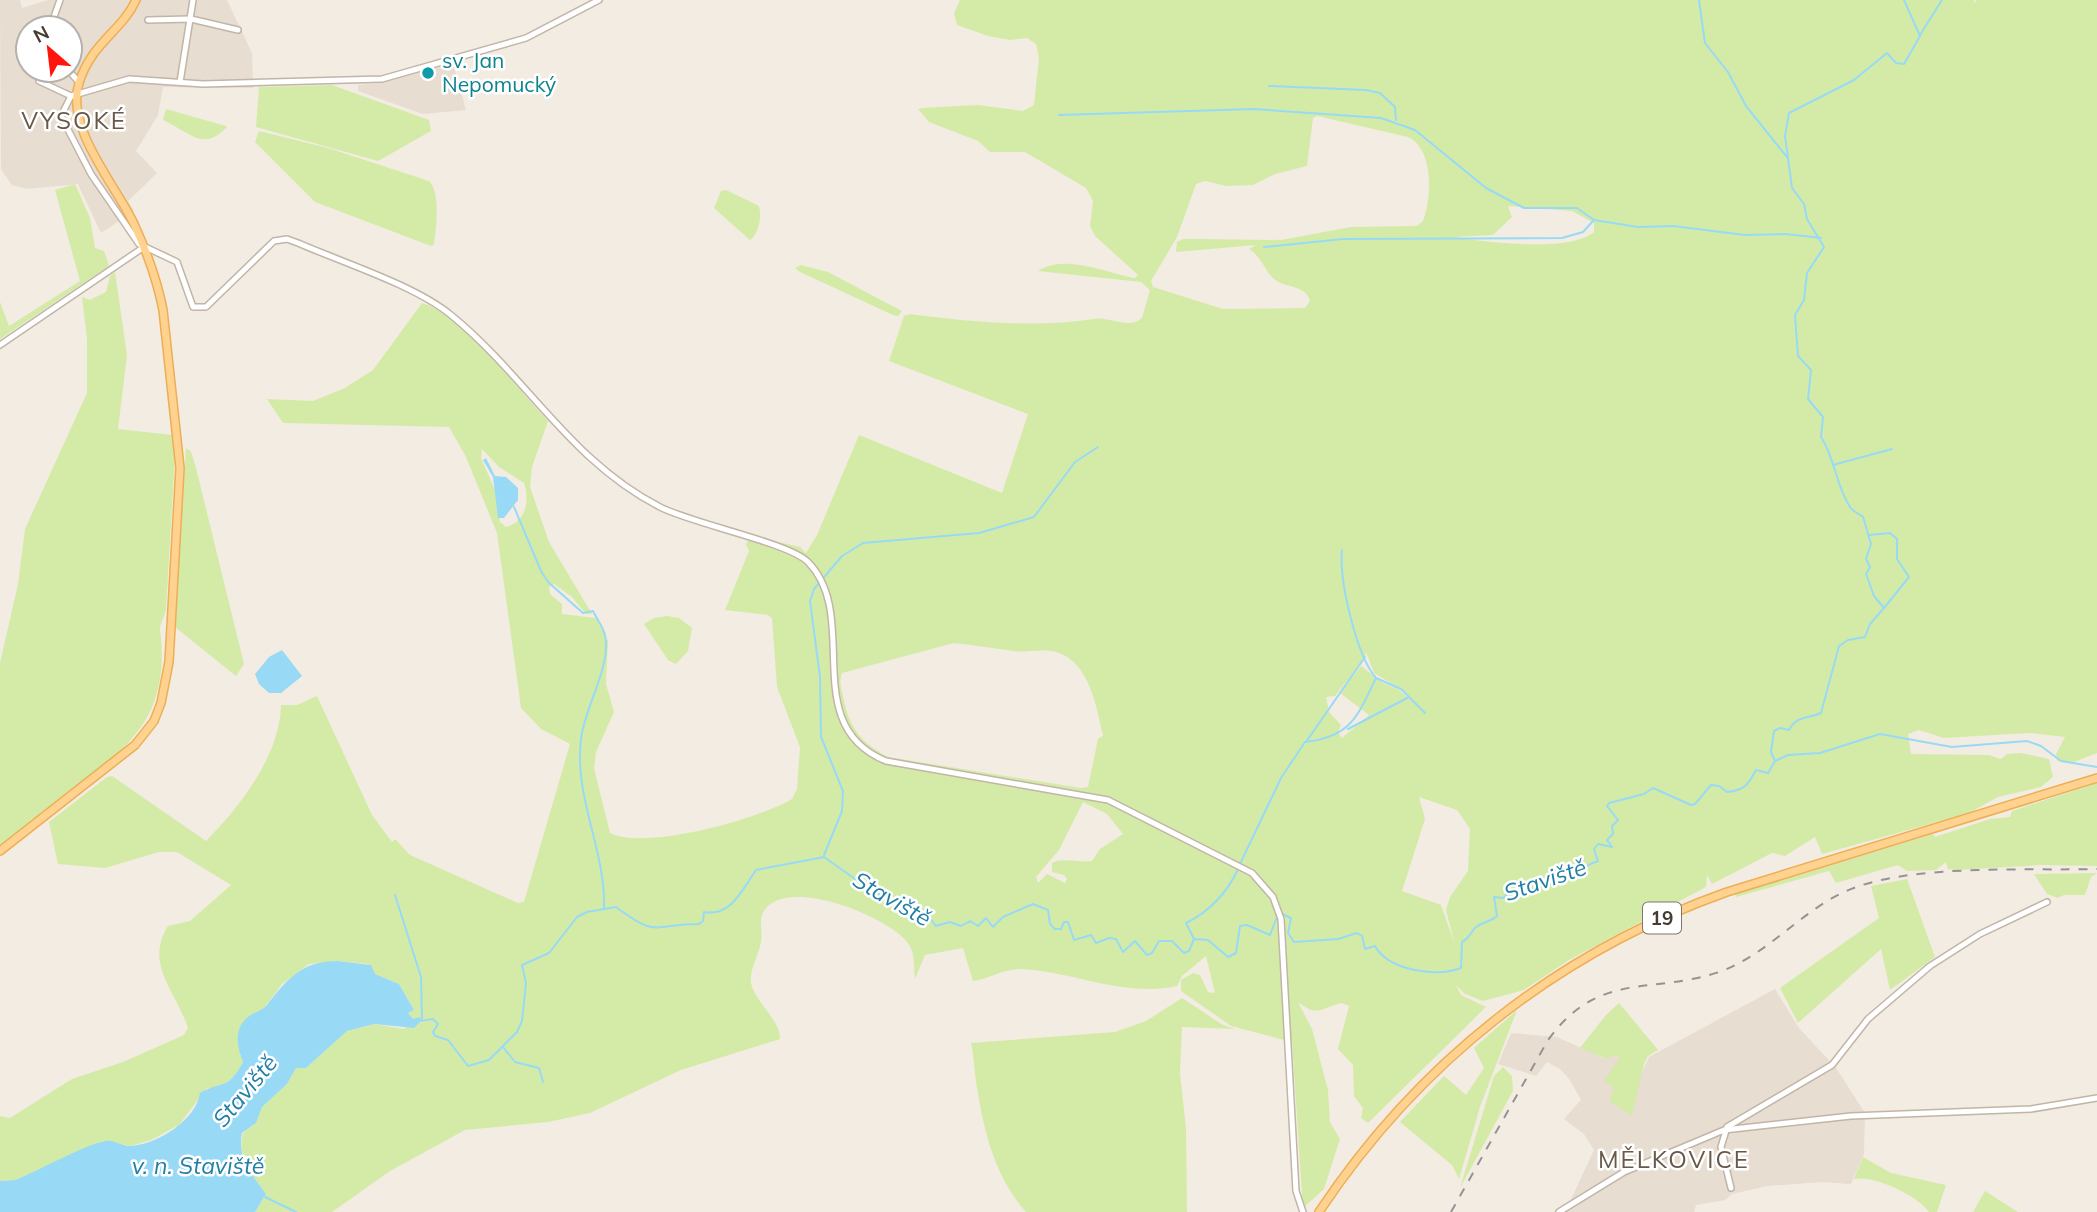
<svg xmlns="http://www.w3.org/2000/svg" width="2097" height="1212" font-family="Mulish,sans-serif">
  <rect width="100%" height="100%" fill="#f3ece2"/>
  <g fill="#e7ddd0" fill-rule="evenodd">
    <path d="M0,0h20l2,8 26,-8h179l25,53 1,35 -90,-1 -5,28 -22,36 21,22 -29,28 6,10 -33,22 -23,-49 -51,5 -15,-4 -11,-16zM28,28h42v42h-42z"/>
    <polygon points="453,63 466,110 423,114 358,91 358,85 381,83"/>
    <polygon points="1775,989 1799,1028 1836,1068 1865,1113 1864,1154 1851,1184 1822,1182 1767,1186 1732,1194 1725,1200 1696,1205 1694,1212 1565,1212 1594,1150 1584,1134 1564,1119 1581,1100 1570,1080 1560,1069 1547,1062 1536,1076 1498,1064 1511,1033 1557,1037 1606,1059 1615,1055 1620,1058 1614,1088 1632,1116 1640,1076 1649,1057"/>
  </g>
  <g fill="#d4eba7" fill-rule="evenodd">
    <path d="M960,0h1014v3l3,-3h120v753l-23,9 -17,-1 -1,-7 9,-17 -36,-4 -85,5 -25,-8 -11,4 3,20 78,1 12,4 6,-5 14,-1 28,6 4,18 -12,10 -43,10 -29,16 -147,41 -7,-17 -30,19 -13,-3 -60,31 -5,-9 -1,12 -137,73 -45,30 -41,11 -18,-7 -9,-9 5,10 25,12 -118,116 -7,-5 2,-10 -9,-12 -1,-31 -15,-16 11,-43 -7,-3c-23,5 -23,15 -44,-1l14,27 16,61 2,32 10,17 -16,50 -21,19 -11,-166 -61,-16 -50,-35v-11l12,-7 7,2 8,17 7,1 -9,-37 -24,20 -5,10c-52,12 -105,-15 -157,-17 -18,0 -30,10 -47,12l-10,-33 -38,7 -10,24c-2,-12 1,-25 -7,-36 -19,-26 -121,-68 -144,-32 -6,8 -1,21 -3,31 -2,13 -12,28 -10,41 4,19 30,38 29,56l-99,31 -91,43 -42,9 -83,8 -75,41 -58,41h-77l11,-18c-15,-19 -29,-36 -23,-61l13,-10 6,-16 25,-23 9,-16h10l41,-37 27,-7 30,5 9,-9 -5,-7 6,-3 -15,-26 -24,-10 -7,-10 -30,-3 -29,3 -27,20 -17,23 -23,17 -2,31 3,7c-10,18 -17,24 -37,27l-27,36 -28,15 -20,6 -27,-5 -89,39 -15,1v-65l10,2 62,-39 51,-17 61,-27 4,-7c-12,-37 -44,-64 -20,-102l22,-5 41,-36 -54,-33h-18l-54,16 -47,-4 -9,-42 58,-45 5,-1 94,65c34,-34 74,-86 75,-136h16l20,-9 55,119 20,27 3,-3 15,16 108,48 6,-1 46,-158 -29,-15 -20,-21 -24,-175 -31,-76 -17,-30 -166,-4 -16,-24 46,2 32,-13 28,-18 49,-67c39,11 96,87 126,118l-16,46 -2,20 19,55 43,72h-6l-14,-17 -18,-13 -5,3 1,7 12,10v10l34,4 12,23 -2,43 8,28 -18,40 -2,16 16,65c35,18 149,-14 182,-34l5,-10 3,-42 -23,-60 -5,-69 -4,-3 -43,-5 24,-59 -3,-7 6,-8 48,11 6,6 11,-18 42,-100 143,58 26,-79 -139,-53 15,-45 6,-2c60,8 125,14 184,5 15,-3 36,11 48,-1l8,-28 -9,-8 -103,-11c25,-18 70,2 97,7l3,-3 -43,-39 -5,-10 3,-25 -7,-13 -61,-36h-35l-12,-11 -49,-19 -11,-13 4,-1 56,-3 45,6 11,-6 5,-47 -3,-14 -9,-6 -17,2 -22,-4 -31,-11 -3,-12zM1317,116l91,21c26,12 24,61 15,84l-6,5 -66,1 -70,13 -80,-1h-18l-6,3 -1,10 80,-7 -7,4c13,8 15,21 25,30 12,10 31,5 36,22l-5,7 -82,1 -70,-22 -2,-6 26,-44 19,-53 9,-3 22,5 26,-1 22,-11 32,-8 6,-48zM1508,206l64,5 22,12v9c-25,21 -108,10 -140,5l39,-2 19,-18zM482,449l17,18 25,16c6,18 2,39 -18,44l-6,-5 -5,-32 -14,-32zM954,643c20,2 39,5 59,8 14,2 28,-3 43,1 34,9 41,58 47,84l-5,3 -10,48 -7,1 -193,-31c-28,-15 -39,-30 -45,-61 -2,-8 -4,-15 -1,-23zM1366,652l8,21 30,18 20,21 -26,-23 -15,-6 -22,-17 -21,27 29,22 -27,23 -4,-6 3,-7 -12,-13 -3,-15 9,-1 30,-38zM1419,797l38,13 13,19 -2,42 -18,26 -4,13 9,35 -14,-40 -39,-14 23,-72zM1083,802l24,12 16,20 -23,15 -8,12c-14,2 -30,-4 -40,2v9l12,3 3,4 -2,4 -18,-9 -9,9 -2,-6 23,-27z"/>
    <polygon points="332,85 429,120 431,131 378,161 256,127 259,87"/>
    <path d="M166,109l60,17 1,1c-24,25 -36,6 -64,-7z"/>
    <path d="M259,131l69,17 101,33c12,12 7,47 5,63l-3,2 -116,-44 -60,-60z"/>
    <polygon points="75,184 90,218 95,248 104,251 109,266 0,339 0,302 9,326 80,281 55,190"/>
    <path d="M726,190l33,16c3,11 0,27 -9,34l-36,-32 7,-17z"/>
    <polygon points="801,265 828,272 902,311 898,316 893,315 800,272 795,268"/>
    <path d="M115,272l12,83 -9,74 54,6 3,21 -9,153c-1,7 -6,14 -6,20 3,25 3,48 -6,73 -17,52 -110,111 -154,144v-183l18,-79 7,-55 62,-136v-55l-5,-41 8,3 16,-8 4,-16z"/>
    <polygon points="186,448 191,452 196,468 244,664 236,676 175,627"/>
    <polygon points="667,616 679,618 692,628 688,651 676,664 668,660 644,624 654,618"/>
    <polygon points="2097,783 2097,866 2041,865 1955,870 1948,869 1946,862 1936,870 1907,871 1898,865 1836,883 1829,871 1736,897 1735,894 1933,834 1935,837 1990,819 2010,817 2012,811"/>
    <polygon points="2097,873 2091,877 2085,895 2064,895 2058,898 2047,894 2034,874"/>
    <polygon points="1907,879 1935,957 1890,990 1881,949 1798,1023 1780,988 1879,918 1871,886"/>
    <path d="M1182,998l41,27 12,4 -53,-2 -2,46 6,56 1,83h-161c-32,-36 -43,-84 -50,-131 -2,-12 -2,-25 -5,-38l144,-11 31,-11z"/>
    <polygon points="1619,1003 1658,1050 1648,1056 1644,1064 1632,1116 1609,1101 1614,1088 1604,1081 1620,1058 1615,1055 1607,1059 1580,1048 1606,1015"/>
    <polygon points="1517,1010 1480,1107 1459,1179 1452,1165 1400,1122 1444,1076 1466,1095 1484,1068 1474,1048"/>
    <polygon points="1503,1067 1512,1076 1513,1091 1460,1188 1494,1076"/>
    <path d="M1863,1157l28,16 55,12 -9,27h-8c-12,-17 -55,-37 -75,-33z"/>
    <polygon points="1985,1191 2018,1212 1973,1212"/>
  </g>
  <g fill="#98daf6">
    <polygon points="486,458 495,476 506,477 518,488 518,500 504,518 498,518 493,477 483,460"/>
    <polygon points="282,650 302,676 281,693 269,693 259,684 255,674 269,657"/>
    <path d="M338,961l33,4 4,9 24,10 15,26 -6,3 5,6 7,-2 1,4 -7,7 -40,-4 -27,7 -41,37h-10l-9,16 -25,23 -6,16 -14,10c-5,25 10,42 24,61l-11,18h-255v-31l15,-1c25,-10 67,-34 90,-39 8,-2 17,5 26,5 27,-2 65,-26 69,-53 23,-13 27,-2 43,-31 -6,-15 -10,-33 5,-45 6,-5 14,-6 19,-12 21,-27 35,-44 71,-44z"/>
  </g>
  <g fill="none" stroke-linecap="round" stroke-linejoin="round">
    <g stroke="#98daf6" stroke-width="2">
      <polyline points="1699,0 1705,43 1728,72 1746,106 1787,157"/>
      <polyline points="1920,35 1942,0"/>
      <polyline points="1269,86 1366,90 1380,93 1395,107 1396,120"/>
      <polyline points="1059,115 1254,109 1381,118 1415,130 1486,188 1524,208 1577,208 1594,220 1638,227 1673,226 1745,235 1786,234 1821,238"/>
      <polyline points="1264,247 1343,239 1562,238 1583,232 1593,221"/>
      <polyline points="1833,465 1892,449"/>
      <path d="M514,507l27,64 7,11 35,31 10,-2c4,8 10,16 12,24 7,31 -21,73 -24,104 -7,60 25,112 23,169"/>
      <polyline points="1869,535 1890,533 1897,539 1897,559 1909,577 1884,608"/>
      <polyline points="1376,678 1401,689 1425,713"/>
      <polyline points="1348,729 1409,697"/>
      <polyline points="1306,742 1365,657"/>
      <polyline points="1775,761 1788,755 1820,753 1880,734 1952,747 2027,741 2041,746 2061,761 2097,767"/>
      <polyline points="824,855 842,811 843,791 821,737 820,677 810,601 814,589 842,556 863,543 979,533 1034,517 1075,462 1098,447"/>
      <path d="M1240,864l41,-86 24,-36c46,-5 52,-25 71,-64 -20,-23 -37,-98 -34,-128"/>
      <polyline points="395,895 421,977 422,1019"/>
      <path d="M1282,914l9,4 -3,15 6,9 44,-3 19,-6 5,3 3,13 10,-3c13,24 61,32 86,22l1,-26c8,-4 7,-8 13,-14 6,-6 16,-6 22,-12l-3,-19 9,1 10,-9c29,6 58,-18 85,-28l-4,-12 4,-5 14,3 -5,-7 6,-6 -1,-8 6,-6 -11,-14 2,-3 35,-9 9,-6 38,17 4,-1 16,-19 8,1 8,6c18,-2 21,-7 29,-22l12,3 7,-12 -4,-9 3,-21 6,-3 9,2c8,-15 19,-11 32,-17l18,-67 9,-6 17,-3 5,-13 14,-16 -10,-12 -8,-22 4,-7 -4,-8 5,-15 -8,-27c-4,-4 -10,-5 -13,-10 -14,-21 -15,-49 -29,-70l2,-20 -15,-18 3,-29 -13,-14 -3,-41 9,-15 3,-27 17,-26 -17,-28 -3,-15 -12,-16 -7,-52 4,-23 65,-33 33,-27 9,10 8,1 16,-28 -16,-36"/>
      <path d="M1194,939l-8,-16c23,-11 42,-31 52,-54"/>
      <path d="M420,1021l13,-2 5,5 -5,8 2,4 13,4 20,26 21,-6 28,-28 5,-11 4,-38 -4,-18 27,-12 28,-36 10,-5 29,-5c43,32 36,17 83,17l4,-3 1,-9c27,5 38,-22 52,-42l68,-13 48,34 57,26 7,9 14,-4 11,4 9,-5 8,5 8,-8 7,9 10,-10 30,-13 15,6 2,14 5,5h6l3,-7h4l6,18 17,-5 5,8 13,-5 7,1 7,13 12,-11 12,14 5,-2 7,-12h13l12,12 5,-2 5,-12 14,1 20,17 8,-4 4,-27 7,-1 23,10 7,-18"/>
      <polyline points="503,1047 515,1062 539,1068 543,1082"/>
      <polyline points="265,1197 296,1212"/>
    </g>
    <g stroke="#c2b5a7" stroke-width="8">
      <g id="minor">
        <polyline points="148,20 191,19 238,30"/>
        <polyline points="50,28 60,0"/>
        <polyline points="38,70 39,81 71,96 129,79 203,84 382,79 526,38 599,0"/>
        <polyline points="68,70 79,82"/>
        <polyline points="180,82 193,0"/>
        <path d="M71,96l-10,20 30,58 48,70 38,18 16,45h13l68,-66 13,-2 11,4c46,20 116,42 153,72 76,62 119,146 209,192 33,17 130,36 148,55 54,55 -11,163 78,199l222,39 144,73 21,24 8,22 15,272 7,21"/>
        <polyline points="0,345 144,247"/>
        <polyline points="1731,1188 1721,1147 1727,1127 1832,1065 1868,1019 1930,966 1980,934 2047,902"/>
        <polyline points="1559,1212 1624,1172 1724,1130 1851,1116 2031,1109 2097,1098"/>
      </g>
    </g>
    <g stroke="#edae56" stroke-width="10">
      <g id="major">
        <path d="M0,851l135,-106 19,-24 7,-18 8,-41 11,-194 -17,-158c-6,-30 -16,-58 -29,-86 -19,-40 -69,-96 -55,-141 12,-40 43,-52 57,-83"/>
        <path d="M1319,1212c99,-149 239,-260 408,-320l370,-114"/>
      </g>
    </g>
    <use href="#minor" stroke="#fff" stroke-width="5"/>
    <use href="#major" stroke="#ffd28f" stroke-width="7"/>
    <path stroke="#939393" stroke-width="2" stroke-dasharray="9 9" stroke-linecap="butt" d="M1451,1212l97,-172c51,-70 102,-45 171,-68 48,-17 80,-59 125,-80 63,-29 182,-21 253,-23"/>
  </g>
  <circle fill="#0f9aa8" stroke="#fff" stroke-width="2.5" cx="428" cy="73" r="7"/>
  <g text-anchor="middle" stroke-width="5" stroke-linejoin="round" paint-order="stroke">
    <rect fill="#fff" stroke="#7d7670" stroke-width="2" x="1643" y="902.5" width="38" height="31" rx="5"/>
    <g font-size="19" font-weight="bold" fill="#453b32">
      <text x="1662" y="925">19</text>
    </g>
    <g font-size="21" fill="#0d838f" stroke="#fff" text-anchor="start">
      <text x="442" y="68">sv. Jan<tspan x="442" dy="24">Nepomucký</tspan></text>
    </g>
    <g font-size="23" font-style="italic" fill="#227fa7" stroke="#fff">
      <text transform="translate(1545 880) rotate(-19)" y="8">Staviště</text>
      <text transform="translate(892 899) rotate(30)" y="8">Staviště</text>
      <text transform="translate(245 1091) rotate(-50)" y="8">Staviště</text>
      <text x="198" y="1174">v. n. Staviště</text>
    </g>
    <g font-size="24" letter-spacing="2" fill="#685849" stroke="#fff">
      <text x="74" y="129">VYSOKÉ</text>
      <text x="1674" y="1168">MĚLKOVICE</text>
    </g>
  </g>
  <g transform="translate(49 49) rotate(332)"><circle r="33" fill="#ffffff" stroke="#b5b1ad" stroke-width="2"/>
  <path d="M0-5L12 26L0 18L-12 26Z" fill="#ff150d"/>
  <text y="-10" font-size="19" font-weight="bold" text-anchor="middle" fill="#453b32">N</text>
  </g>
</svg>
